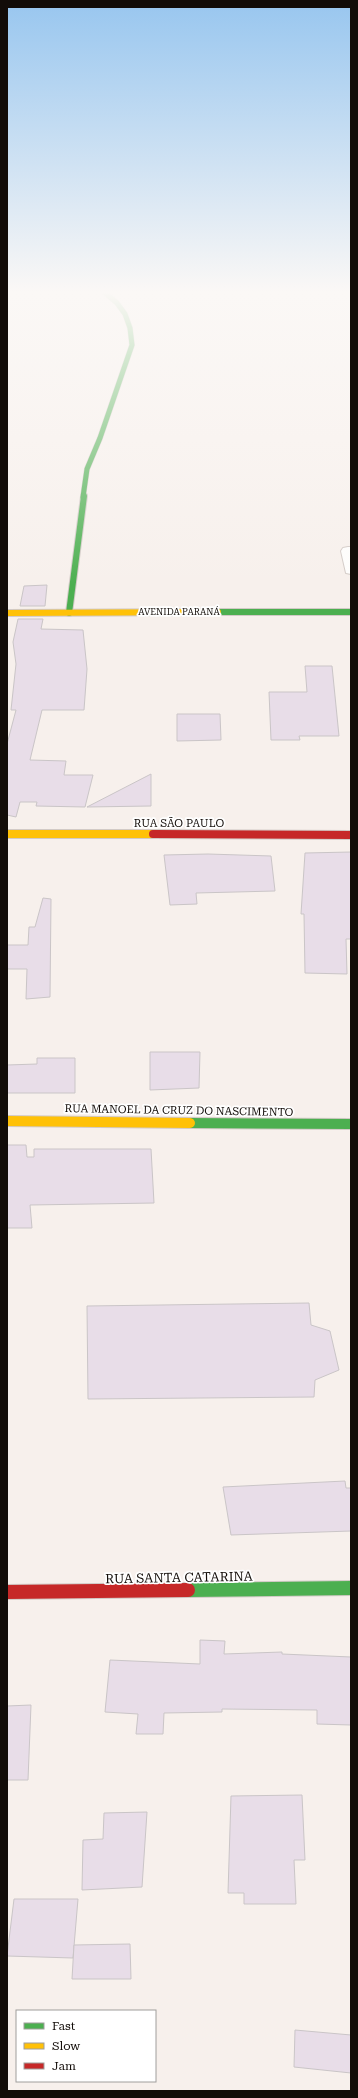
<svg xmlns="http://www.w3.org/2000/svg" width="358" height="2098" font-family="'Roboto Serif',serif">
  <rect width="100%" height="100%" fill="#f7f0ec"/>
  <g fill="#e8dde8" stroke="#cac5c7">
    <polygon points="47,585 45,606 20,606 24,586"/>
    <polygon points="18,619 43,619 41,629 83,630 87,669 84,710 42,710 30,760 66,761 64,775 93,775 85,807 36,806 37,802 20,802 16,817 7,815 7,744 16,710 11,710 16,664 13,642"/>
    <polygon points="305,666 332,666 339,736 299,736 300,740 271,740 269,692 307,692"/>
    <polygon points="177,714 220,714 221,740 177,741"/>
    <polygon points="151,774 151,806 87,807"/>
    <polygon points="351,852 351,939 346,939 347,974 305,973 304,914 301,914 305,853"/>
    <polygon points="208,854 271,856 275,891 196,893 197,904 170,905 164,855"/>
    <polygon points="43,898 51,899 50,997 26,999 27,969 7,969 7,945 28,945 29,927 35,927"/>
    <polygon points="150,1052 200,1052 199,1088 150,1090"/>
    <polygon points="37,1058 75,1058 75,1093 7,1093 7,1065 37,1064"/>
    <polygon points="7,1145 26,1145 27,1157 34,1157 34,1149 151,1149 154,1203 30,1205 32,1228 7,1228"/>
    <polygon points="309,1303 311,1325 330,1331 339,1370 315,1380 314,1397 88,1399 87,1306"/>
    <polygon points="345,1481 346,1488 351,1488 351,1531 231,1535 223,1487"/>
    <polygon points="200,1640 225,1641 224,1654 282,1652 282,1654 351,1657 351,1725 317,1724 317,1710 222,1709 222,1712 164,1713 163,1734 136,1734 138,1714 105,1712 110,1660 200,1664"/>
    <polygon points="31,1705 28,1780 7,1780 7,1706"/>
    <polygon points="302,1795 305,1860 294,1860 296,1904 244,1904 244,1893 228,1893 231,1796"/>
    <polygon points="147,1812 142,1887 82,1890 83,1840 103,1839 104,1813"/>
    <polygon points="14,1899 78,1899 73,1958 7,1956"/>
    <polygon points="130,1944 131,1979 72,1979 74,1945"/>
    <polygon points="295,2030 351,2035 351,2073 294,2067"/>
  </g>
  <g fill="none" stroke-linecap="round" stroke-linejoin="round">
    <g stroke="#d2cac6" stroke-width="2">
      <polygon id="street" points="348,547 351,547 351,574 346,573 341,551 343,548"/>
    </g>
    <g stroke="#d2cac6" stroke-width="6">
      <polyline id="fast-far3" points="83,497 87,469 100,438 132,345 130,328 125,314 117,303 104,292"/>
    </g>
    <g stroke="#d2cac6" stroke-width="8">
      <g id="fast-far2">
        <polyline points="218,612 351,612"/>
        <polyline points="69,613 84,496"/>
      </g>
    </g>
    <g stroke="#d2cac6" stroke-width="12">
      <polyline id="fast-far1" points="190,1123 351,1124"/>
    </g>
    <g stroke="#d2cac6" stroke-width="16">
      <polyline id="fast" points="188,1590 351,1588"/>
    </g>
    <g stroke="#d2cac6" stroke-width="8">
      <polyline id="slow-far2" points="7,613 218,612"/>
    </g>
    <g stroke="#d2cac6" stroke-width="10">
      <polyline id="slow-far1" points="7,834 153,834"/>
    </g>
    <g stroke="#d2cac6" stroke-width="12">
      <polyline id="slow" points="7,1121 190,1123"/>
    </g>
    <g stroke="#d2cac6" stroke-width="10">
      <polyline id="jam-far1" points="153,834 351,835"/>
    </g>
    <g stroke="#d2cac6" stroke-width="16">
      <polyline id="jam" points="7,1592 188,1590"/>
    </g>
    <use href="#street" fill="#fefdfc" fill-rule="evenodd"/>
    <use href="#fast-far3" stroke="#4caf50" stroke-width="5"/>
    <use href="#fast-far2" stroke="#4caf50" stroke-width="6"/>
    <use href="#fast-far1" stroke="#4caf50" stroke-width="10"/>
    <use href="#fast" stroke="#4caf50" stroke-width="14"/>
    <use href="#slow-far2" stroke="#ffc107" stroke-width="6"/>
    <use href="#slow-far1" stroke="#ffc107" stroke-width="8"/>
    <use href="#slow" stroke="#ffc107" stroke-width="10"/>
    <use href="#jam-far1" stroke="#c62828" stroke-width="8"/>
    <use href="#jam" stroke="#c62828" stroke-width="14"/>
  </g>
  <linearGradient id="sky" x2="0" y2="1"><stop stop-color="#98c6ef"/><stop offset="0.5" stop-color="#fbf8f6"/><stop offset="1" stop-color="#fbf8f6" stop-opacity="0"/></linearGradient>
  <rect width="358" height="585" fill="url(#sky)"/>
  <g text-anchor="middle" stroke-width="3.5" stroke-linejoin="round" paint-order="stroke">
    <g font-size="9" fill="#120c08" stroke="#fff">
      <text x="179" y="615">AVENIDA PARANÁ</text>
    </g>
    <g font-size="11" fill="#120c08" stroke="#fff">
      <text x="179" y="827">RUA SÃO PAULO</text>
      <text transform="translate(179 1110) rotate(1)" y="4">RUA MANOEL DA CRUZ DO NASCIMENTO</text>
    </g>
    <g font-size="13" fill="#120c08" stroke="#fff">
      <text transform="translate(179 1577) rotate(-1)" y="5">RUA SANTA CATARINA</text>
    </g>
  </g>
  <rect width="358" height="2098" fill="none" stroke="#120c08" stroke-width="16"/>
  <rect x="16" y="2010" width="140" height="72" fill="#ffffff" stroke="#a09e9c"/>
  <rect x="24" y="2023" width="20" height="6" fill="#4caf50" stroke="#a09e9c"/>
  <text x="52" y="2030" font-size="12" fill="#120c08">Fast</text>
  <rect x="24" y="2043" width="20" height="6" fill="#ffc107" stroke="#a09e9c"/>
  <text x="52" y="2050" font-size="12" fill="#120c08">Slow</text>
  <rect x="24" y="2063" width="20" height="6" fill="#c62828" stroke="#a09e9c"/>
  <text x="52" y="2070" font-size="12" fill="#120c08">Jam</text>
</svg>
